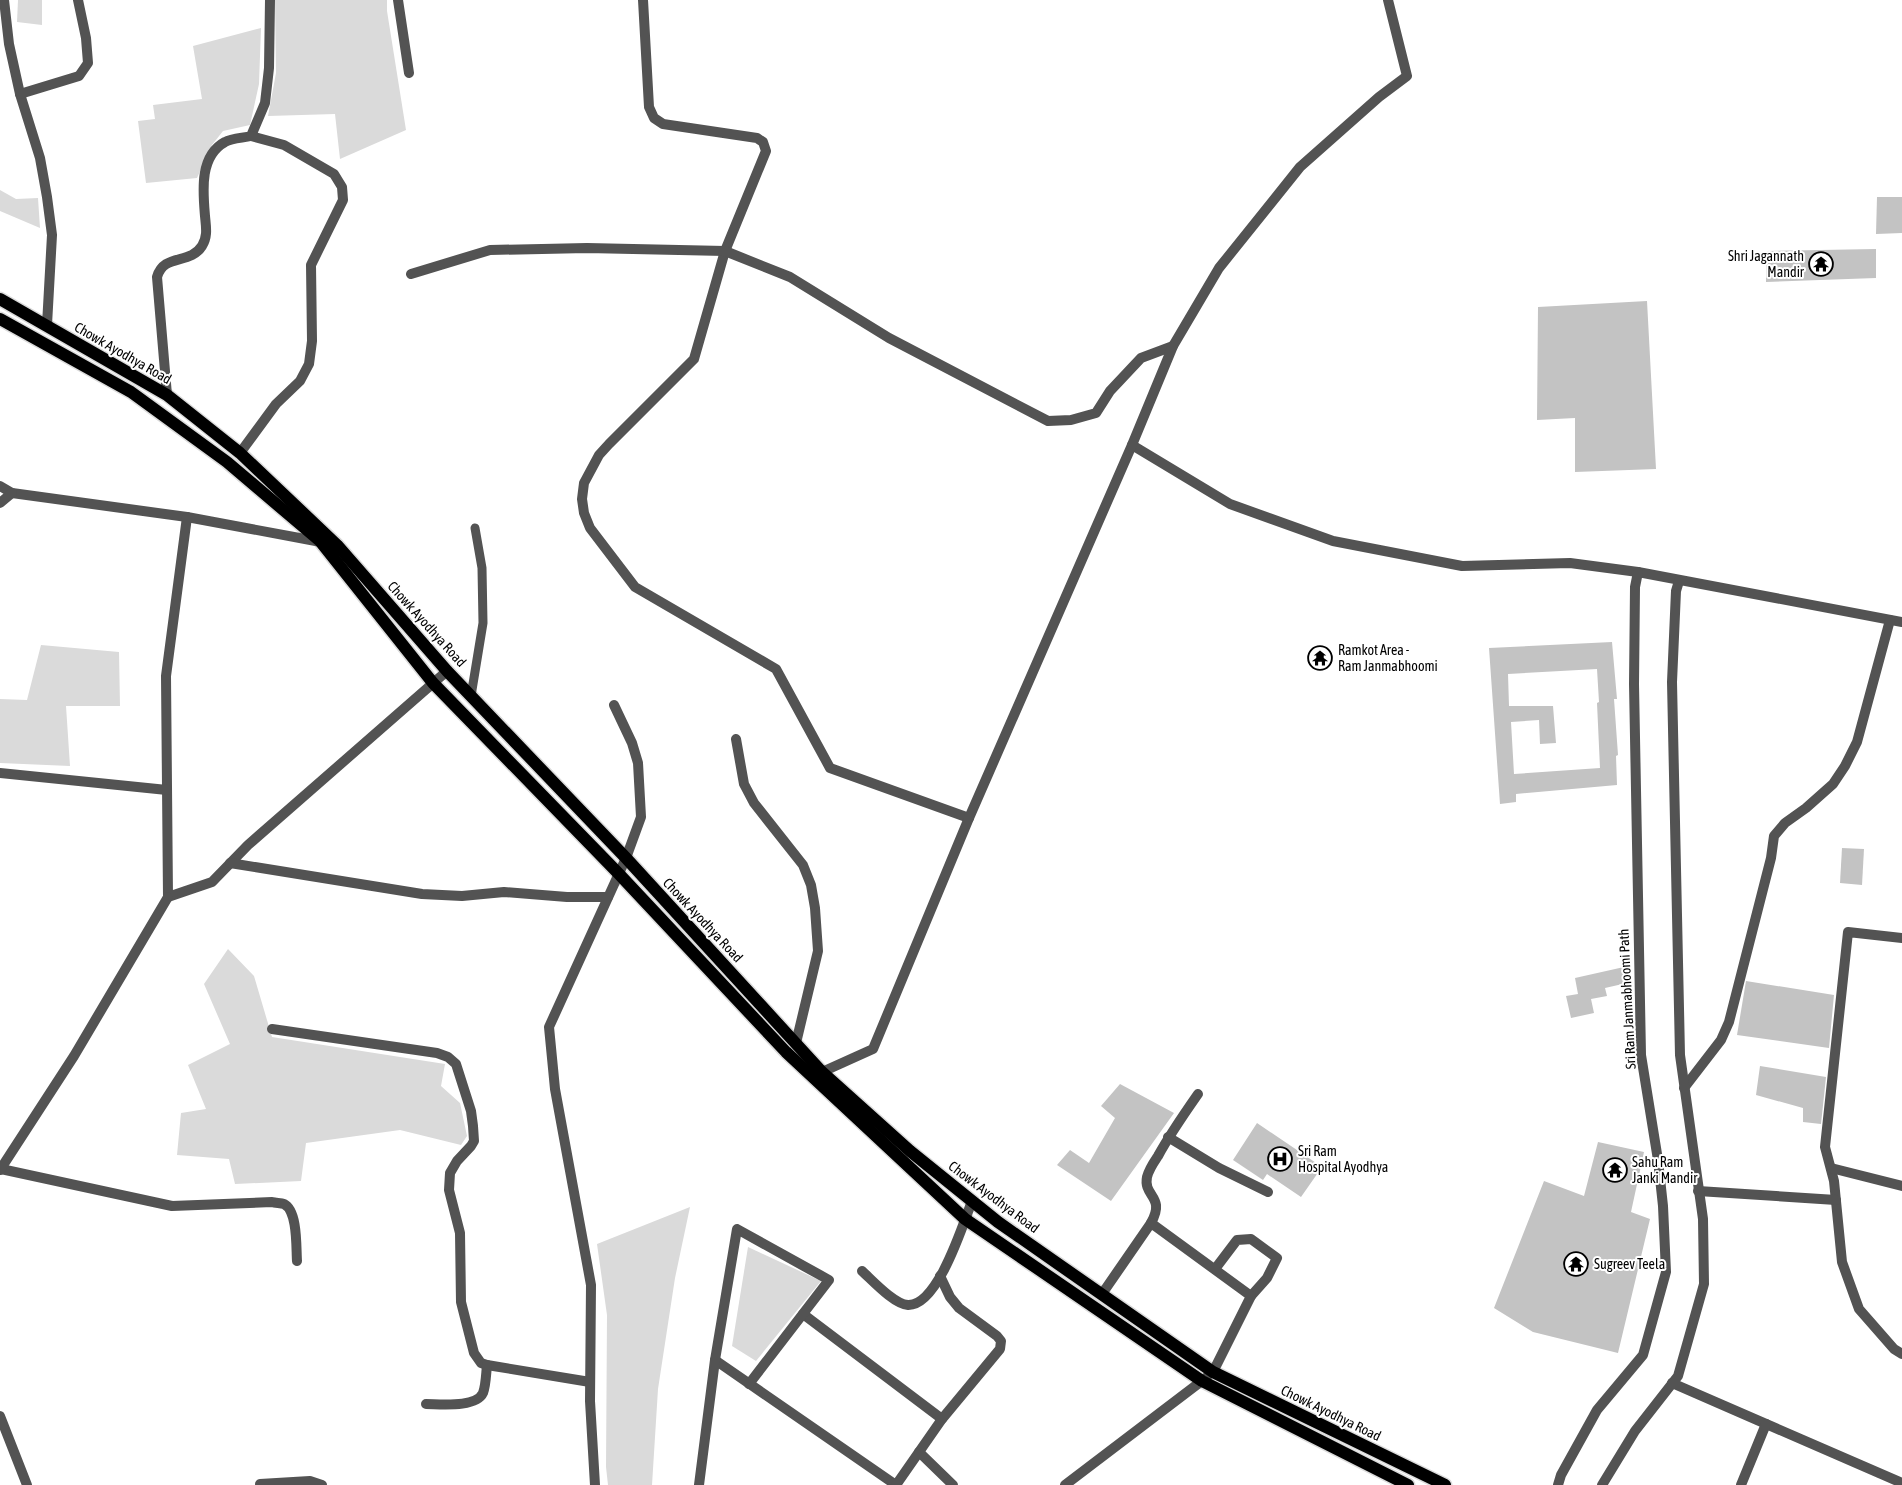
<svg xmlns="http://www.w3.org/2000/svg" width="1902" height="1485" font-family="'Asap Condensed',sans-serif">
  <rect width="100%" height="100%" fill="#fff"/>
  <g fill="#dadada">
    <polygon points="18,0 42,0 42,25 17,22"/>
    <polygon points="275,0 387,0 387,11 406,130 340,159 335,114 268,116 276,73"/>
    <polygon points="261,28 259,84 250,125 223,131 212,145 197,178 146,183 138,121 155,119 153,105 202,99 193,46"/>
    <polygon points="0,190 16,199 38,198 40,228 0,211"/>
    <polygon points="41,645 119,652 120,706 66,706 70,766 0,763 0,699 27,700"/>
    <polygon points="228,949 254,976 272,1037 445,1064 441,1086 460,1103 467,1136 461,1145 400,1130 306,1143 301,1181 235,1184 229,1159 177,1155 181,1113 206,1109 188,1065 230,1044 204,984"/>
    <polygon points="690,1207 675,1278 658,1389 652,1485 608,1485 606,1467 607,1315 597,1244"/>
    <polygon points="748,1247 821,1281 756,1361 732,1346"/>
  </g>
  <g fill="#c3c3c3" fill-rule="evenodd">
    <polygon points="1877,197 1902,197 1902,233 1876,234"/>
    <polygon points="1876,249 1876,278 1766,282 1766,251"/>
    <polygon points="1647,301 1656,469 1575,472 1575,418 1537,420 1538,307"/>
    <path d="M1612,642l5,57h-3l4,56 -2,1 1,29 -101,9v8l-16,2 -11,-156zM1597,669l2,33 -2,1 3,65 -86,6 -3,-52 28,-2 1,24 16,-1 -3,-37h-44l-1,-32z"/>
    <polygon points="1842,848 1864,849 1862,885 1840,883"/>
    <polygon points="1624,967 1627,983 1605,988 1607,996 1591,999 1594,1013 1571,1018 1566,996 1578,994 1575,978"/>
    <polygon points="1746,981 1834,995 1829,1048 1737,1035"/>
    <polygon points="1760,1066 1826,1077 1821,1124 1803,1122 1803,1108 1756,1095"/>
    <polygon points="1120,1084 1174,1113 1111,1201 1057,1165 1070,1150 1089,1163 1115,1118 1101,1106"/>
    <polygon points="1257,1123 1322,1167 1301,1197 1267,1174 1263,1180 1233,1160"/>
    <polygon points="1598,1142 1644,1152 1631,1212 1650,1219 1618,1353 1533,1332 1494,1308 1544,1181 1584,1196"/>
  </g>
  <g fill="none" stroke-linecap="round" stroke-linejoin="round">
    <g stroke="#dbdbdb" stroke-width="15">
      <g id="primary">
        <polyline points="0,299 167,395 240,453 337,545 447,671 626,858 822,1072 910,1151 998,1222 1213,1372 1445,1485"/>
        <polyline points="0,319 131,392 227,462 320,541 433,683 619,874 786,1052 965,1219 1202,1381 1408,1485"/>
      </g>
    </g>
    <polyline stroke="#535353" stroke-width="9" points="471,696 483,623 482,568 475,528"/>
    <g stroke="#535353" stroke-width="10">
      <polyline points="4,0 9,44 20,94 40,158 47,197 52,235 47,325"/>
      <polyline points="398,0 409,73"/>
      <polyline points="643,0 649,107 654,118 663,124 757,138 763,142 766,151 725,251 694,359 609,444 599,455 584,483 582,499 584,513 590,528 635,587 776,669 830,768 969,818"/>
      <polyline points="20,94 79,76 88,63 86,38 78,0"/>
      <polyline points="411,274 490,250 587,248 725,251 790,277 889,338 1048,421 1071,420 1096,413 1110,391 1141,358 1173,346"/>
      <path d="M167,395l-10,-118c7,-24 33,-12 45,-31 6,-10 4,-19 3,-30 -2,-24 -6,-60 20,-74 7,-4 18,-4 26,-6l14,-33 4,-35 1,-68"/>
      <polyline points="1132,445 1230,504 1333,541 1462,566 1570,563 1638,572 1902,622"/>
      <polyline points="240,453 276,404 300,381 309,364 312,341 311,265 343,200 342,187 334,174 284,145 251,136"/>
      <polyline points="0,486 12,493 187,517"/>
      <polyline points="0,503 12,493"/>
      <polyline points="321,542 187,517 166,676 168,897 212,882 248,845 447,671"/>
      <polyline points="736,739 744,784 754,803 803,865 811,885 815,908 818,951 796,1043"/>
      <polyline points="0,773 167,790"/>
      <polyline points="230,863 422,894 462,896 504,892 567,897 608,897"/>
      <polyline points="1902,938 1848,932 1825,1147 1834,1181 1842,1262 1859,1309 1894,1349 1902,1354"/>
      <polyline points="272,1029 437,1053 448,1057 456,1064 471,1111 473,1126 474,1141 471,1146 457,1161 450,1173 449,1190 460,1233 461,1302 474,1353 481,1363 487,1365 590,1382"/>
      <polyline points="822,1072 873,1049 969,818 1132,445 1173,346 1219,268 1300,167 1379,97 1407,76 1388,0"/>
      <polyline points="1684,1088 1721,1040 1729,1022 1771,858 1774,836 1785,823 1806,808 1833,784 1845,766 1857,742 1890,620"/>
      <polyline points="1168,1137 1219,1168 1268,1192"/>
      <polyline points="1831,1168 1902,1186"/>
      <path d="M1,1169l171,37 100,-4c3,1 9,1 12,2 14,7 12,44 13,57"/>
      <polyline points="0,1170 74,1056 168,897"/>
      <polyline points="1698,1191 1836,1200"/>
      <path d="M1151,1223c15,-27 -8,-26 -4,-46 2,-8 7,-15 11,-21 12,-22 26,-42 40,-62"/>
      <polyline points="1215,1269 1237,1240 1251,1239 1277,1258 1267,1278 1251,1296"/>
      <path d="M862,1271c11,10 32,33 46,34 30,1 55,-81 64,-104"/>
      <polyline points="1102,1294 1151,1223 1251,1296 1213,1372"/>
      <polyline points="803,1314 942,1419"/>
      <polyline points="715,1360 896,1485"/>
      <polyline points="1672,1383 1902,1483"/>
      <path d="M426,1404c14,0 50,4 57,-11 3,-8 3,-19 4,-28"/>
      <polyline points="0,1416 27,1485"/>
      <polyline points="919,1452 953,1485"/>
      <polyline points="260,1484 310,1481 322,1485"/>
      <polyline points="595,1485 590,1401 591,1285 555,1089 549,1027 626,858 641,817 638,763 632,743 614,705"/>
      <polyline points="699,1485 715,1360 737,1229 829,1280 749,1384"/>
      <polyline points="896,1485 942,1419 1000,1349 1001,1341 997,1336 959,1308 950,1297 940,1276"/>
      <polyline points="1558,1485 1561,1475 1597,1410 1643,1355 1666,1272 1663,1206 1658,1160 1641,1055 1634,684 1635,587 1638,572"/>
      <polyline points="1602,1485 1635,1431 1678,1376 1704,1284 1703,1219 1680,1055 1672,682 1676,591 1679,581"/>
      <polyline points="1741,1485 1766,1424"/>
    </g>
    <polyline stroke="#535353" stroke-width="10" points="1065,1485 1207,1377"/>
    <use href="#primary" stroke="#000" stroke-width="12"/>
  </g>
  <defs>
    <g id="temple-ring" transform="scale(1.25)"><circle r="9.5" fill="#fff" stroke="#000" stroke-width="1.5"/><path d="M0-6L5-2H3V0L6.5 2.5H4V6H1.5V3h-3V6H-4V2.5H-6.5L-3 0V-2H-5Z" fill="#000"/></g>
    <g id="hospital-ring" transform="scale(1.25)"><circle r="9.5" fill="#fff" stroke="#000" stroke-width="1.5"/><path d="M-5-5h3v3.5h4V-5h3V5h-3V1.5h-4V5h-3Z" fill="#000"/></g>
  </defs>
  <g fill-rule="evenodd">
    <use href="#temple-ring" x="1821" y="264"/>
    <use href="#temple-ring" x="1320" y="658"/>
    <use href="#hospital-ring" x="1280" y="1159"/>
    <use href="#temple-ring" x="1615" y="1170"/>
    <use href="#temple-ring" x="1576" y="1264"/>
  </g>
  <g text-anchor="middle" stroke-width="4" stroke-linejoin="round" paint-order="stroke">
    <g font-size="14" fill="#000" stroke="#fff" text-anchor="start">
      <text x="1804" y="261" text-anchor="end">Shri Jagannath<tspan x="1804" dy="16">Mandir</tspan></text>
      <text x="1338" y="655">Ramkot Area -<tspan x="1338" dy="16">Ram Janmabhoomi</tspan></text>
      <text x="1298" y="1156">Sri Ram<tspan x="1298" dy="16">Hospital Ayodhya</tspan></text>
      <text x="1632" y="1167">Sahu Ram<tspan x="1632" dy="16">Janki Mandir</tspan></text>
      <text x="1594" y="1269">Sugreev Teela</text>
    </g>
    <g font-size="14" fill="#000" stroke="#fff">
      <text transform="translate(123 353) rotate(30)" y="5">Chowk Ayodhya Road</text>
      <text transform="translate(427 624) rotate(48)" y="5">Chowk Ayodhya Road</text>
      <text transform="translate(703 920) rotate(47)" y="5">Chowk Ayodhya Road</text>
      <text transform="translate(1627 999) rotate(-93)" y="5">Sri Ram Janmabhoomi Path</text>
      <text transform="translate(994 1197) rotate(37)" y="5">Chowk Ayodhya Road</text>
      <text transform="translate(1331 1413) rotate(26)" y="5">Chowk Ayodhya Road</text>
    </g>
  </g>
</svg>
